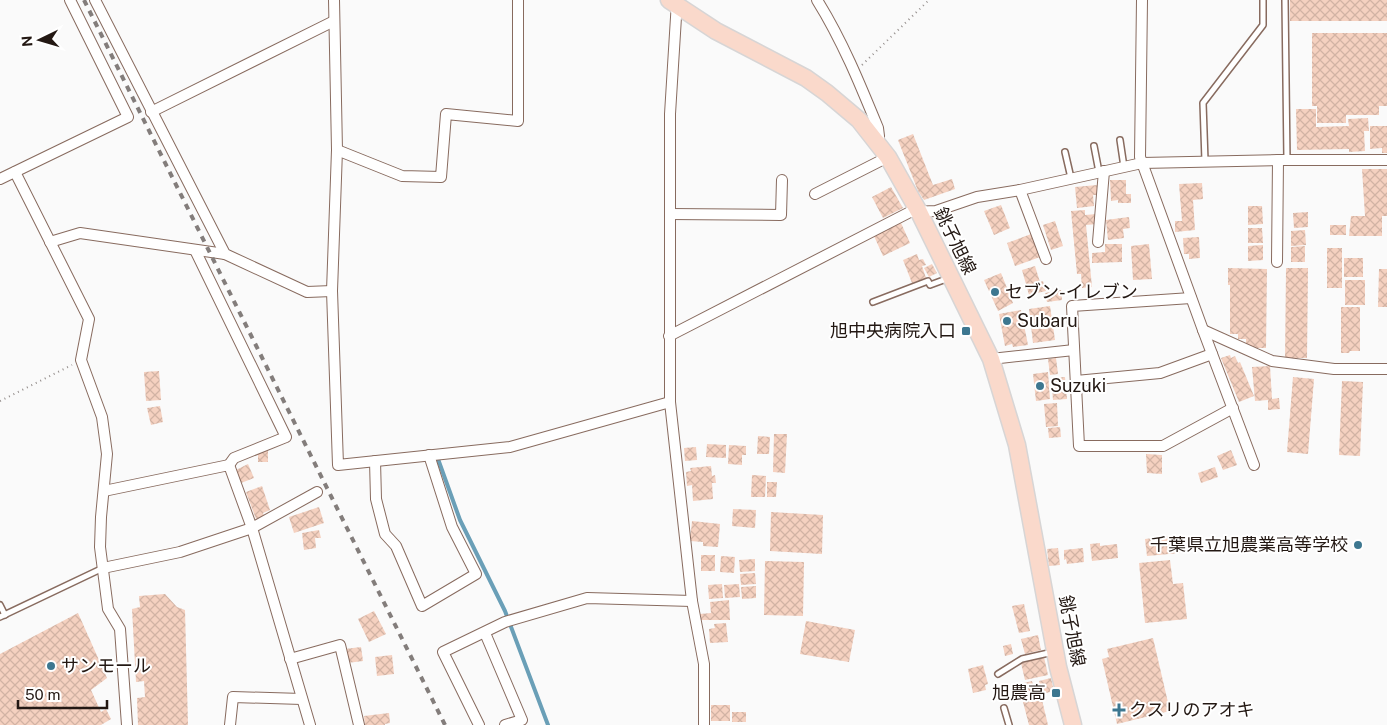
<svg xmlns="http://www.w3.org/2000/svg" width="1387" height="725" font-family="'Public Sans','Noto Sans JP',sans-serif">
  <defs>
    <pattern id="building-cross-hatch" width="8" height="8" patternUnits="userSpaceOnUse" patternTransform="scale(1.25)"><rect width="8" height="8" fill="#f5d1c0"/><path d="M0 0l8 8M0 8l8-8" fill="none" stroke="#d2b3a4"/></pattern>
  </defs>
  <rect width="100%" height="100%" fill="#fafafa"/>
  <g fill="none" stroke-linecap="round" stroke-linejoin="round">
    <polyline stroke="#6a9fb7" stroke-width="4" points="438,459 460,520 505,611 548,725"/>
  </g>
  <g fill="url(#building-cross-hatch)">
    <rect x="1290" y="0" width="97" height="21"/>
    <polygon points="1312,33 1387,33 1387,106 1379,106 1379,115 1346,115 1346,123 1317,123 1317,106 1312,106"/>
    <polygon points="1296,109 1316,109 1316,127 1349,126 1348,119 1368,118 1369,131 1364,131 1365,151 1349,152 1349,149 1297,150"/>
    <polygon points="1370,126 1387,126 1387,153 1382,153 1382,148 1370,149"/>
    <polygon points="913,134 933,185 952,179 955,189 924,200 918,191 898,140"/>
    <polygon points="1362,169 1387,169 1387,216 1382,216 1382,236 1349,236 1351,216 1365,216"/>
    <polygon points="1110,180 1126,180 1126,194 1131,194 1131,203 1118,203 1118,200 1111,201"/>
    <polygon points="1202,183 1203,199 1193,200 1195,230 1175,232 1175,221 1182,221 1179,184"/>
    <polygon points="1097,185 1098,195 1093,195 1094,206 1077,208 1075,187"/>
    <polygon points="891,187 903,208 883,218 872,197"/>
    <polygon points="1001,205 1010,228 994,235 984,211"/>
    <polygon points="1248,206 1262,206 1263,224 1248,225"/>
    <polygon points="1085,210 1085,215 1097,214 1098,224 1086,225 1092,287 1082,288 1081,274 1077,274 1071,211"/>
    <polygon points="1308,212 1308,227 1294,228 1293,213"/>
    <polygon points="1129,217 1130,228 1123,229 1124,238 1108,240 1106,220"/>
    <polygon points="1055,221 1063,246 1051,250 1043,225"/>
    <polygon points="901,223 910,243 883,256 874,236"/>
    <rect x="1330" y="225" width="16" height="10"/>
    <polygon points="1248,228 1262,228 1263,243 1248,243"/>
    <polygon points="1305,230 1306,245 1291,246 1291,231"/>
    <polygon points="1031,234 1040,257 1015,266 1007,243"/>
    <polygon points="1199,237 1200,258 1189,259 1189,254 1184,254 1183,238"/>
    <polygon points="1105,244 1122,244 1122,262 1092,263 1092,253 1105,252"/>
    <polygon points="1149,244 1152,279 1133,280 1131,246"/>
    <polygon points="1263,245 1263,260 1248,261 1248,246"/>
    <polygon points="1305,246 1305,262 1291,262 1291,247"/>
    <rect x="1327" y="248" width="15" height="40"/>
    <polygon points="917,254 919,260 923,259 926,265 922,266 926,278 912,283 903,260"/>
    <rect x="1344" y="258" width="19" height="19"/>
    <polygon points="932,264 937,273 929,277 924,268"/>
    <polygon points="1035,266 1040,282 1043,281 1046,291 1029,295 1022,270"/>
    <polygon points="1228,268 1267,269 1266,348 1251,348 1246,345 1246,339 1238,339 1238,334 1230,334 1230,285 1228,285"/>
    <polygon points="1286,268 1308,268 1307,358 1285,358"/>
    <polygon points="1379,269 1387,269 1387,307 1378,307"/>
    <polygon points="1001,273 1013,303 998,311 984,280"/>
    <rect x="1345" y="280" width="20" height="25"/>
    <polygon points="1061,290 1062,300 1047,302 1045,293"/>
    <polygon points="1050,306 1055,340 1033,343 1029,309"/>
    <polygon points="1341,307 1360,307 1360,351 1350,351 1349,353 1341,353"/>
    <polygon points="1021,310 1028,345 1013,347 1012,344 1005,346 999,314"/>
    <polygon points="1230,355 1231,358 1235,356 1238,363 1240,362 1254,396 1239,402 1221,358"/>
    <polygon points="1056,358 1058,374 1050,375 1048,359"/>
    <polygon points="1270,366 1272,399 1279,398 1280,409 1268,410 1268,400 1255,401 1252,367"/>
    <polygon points="159,371 161,400 146,401 144,372"/>
    <polygon points="1048,372 1050,399 1036,401 1033,374"/>
    <polygon points="1065,377 1067,399 1053,400 1051,378"/>
    <polygon points="1293,377 1314,379 1308,454 1287,452"/>
    <polygon points="1342,381 1363,382 1360,456 1339,455"/>
    <polygon points="1057,403 1058,426 1046,427 1044,404"/>
    <polygon points="160,406 163,422 151,425 147,408"/>
    <polygon points="1060,427 1061,437 1049,438 1048,428"/>
    <polygon points="774,434 787,434 785,473 773,472"/>
    <polygon points="758,436 770,437 769,454 757,454"/>
    <polygon points="707,444 726,445 726,458 706,457"/>
    <polygon points="729,445 746,446 746,455 742,455 742,465 728,464"/>
    <polygon points="696,447 697,460 685,461 684,448"/>
    <polygon points="1231,450 1237,465 1223,470 1217,456"/>
    <rect x="258" y="451" width="10" height="11"/>
    <polygon points="1146,454 1162,455 1162,474 1147,473"/>
    <polygon points="248,464 254,478 241,483 236,470"/>
    <polygon points="711,466 712,476 715,475 716,483 712,483 713,499 693,501 692,485 687,486 686,472 691,471 690,468"/>
    <polygon points="1215,467 1218,477 1201,483 1198,473"/>
    <polygon points="752,475 766,476 765,497 751,497"/>
    <polygon points="767,482 777,482 776,497 767,497"/>
    <polygon points="262,486 270,510 263,513 264,516 256,519 246,492"/>
    <polygon points="319,507 324,523 294,533 289,517"/>
    <polygon points="733,509 756,510 755,528 732,526"/>
    <polygon points="771,512 823,515 822,554 770,551"/>
    <polygon points="692,521 720,524 718,547 703,546 703,542 690,541"/>
    <polygon points="319,530 321,538 315,538 316,548 304,550 302,533"/>
    <polygon points="1178,535 1180,553 1147,556 1145,539"/>
    <polygon points="1100,543 1100,546 1117,544 1118,558 1092,561 1090,544"/>
    <polygon points="1058,548 1060,565 1049,566 1047,549"/>
    <polygon points="1083,548 1084,562 1067,564 1066,559 1064,560 1064,550"/>
    <rect x="701" y="555" width="14" height="16"/>
    <polygon points="721,556 735,557 734,573 720,572"/>
    <polygon points="755,559 755,571 740,572 739,560"/>
    <polygon points="1170,560 1173,584 1183,583 1187,619 1145,623 1139,563"/>
    <polygon points="765,561 804,562 803,616 764,615"/>
    <polygon points="755,573 756,584 741,585 740,574"/>
    <polygon points="722,584 723,598 709,599 708,585"/>
    <polygon points="739,584 740,597 725,598 724,585"/>
    <polygon points="756,586 756,598 742,599 741,587"/>
    <polygon points="165,594 177,607 185,610 188,725 138,725 137,698 145,697 144,681 136,682 132,609 140,607 139,596"/>
    <polygon points="729,600 730,620 701,620 700,614 711,613 710,602"/>
    <polygon points="1024,604 1030,631 1019,633 1012,606"/>
    <polygon points="374,611 386,634 369,642 358,619"/>
    <polygon points="78,613 107,678 91,690 101,712 106,709 111,719 101,725 0,725 0,654"/>
    <polygon points="806,621 855,630 849,662 800,654"/>
    <polygon points="726,623 728,642 710,643 709,629 715,628 714,624"/>
    <polygon points="1038,635 1041,650 1025,654 1021,639"/>
    <polygon points="1153,638 1170,711 1117,724 1102,659 1109,657 1107,649"/>
    <polygon points="1011,644 1013,654 1005,656 1003,646"/>
    <polygon points="361,647 363,661 347,663 345,649"/>
    <polygon points="392,655 394,674 377,676 375,657"/>
    <polygon points="1044,657 1048,675 1025,680 1021,663"/>
    <polygon points="983,665 988,684 985,685 986,690 973,693 968,669"/>
    <polygon points="1051,678 1054,691 1042,694 1039,681"/>
    <polygon points="1032,681 1036,696 1019,699 1016,685"/>
    <polygon points="1030,700 1031,702 1042,700 1048,725 1029,725 1023,702"/>
    <rect x="711" y="705" width="19" height="16"/>
    <rect x="732" y="712" width="14" height="10"/>
    <polygon points="389,713 390,723 385,724 385,725 365,725 364,716"/>
  </g>
  <g fill="none" stroke-linecap="round" stroke-linejoin="round">
    <g stroke="#886b5f" stroke-width="8">
      <g id="service">
        <polyline points="1285,0 1287,160"/>
        <polyline points="1120,140 1124,167"/>
        <polyline points="1094,146 1099,172"/>
        <polyline points="1065,152 1071,178"/>
        <polyline points="1205,161 1203,103 1263,25 1263,0"/>
        <polyline points="873,302 928,281 930,285 949,278"/>
        <polyline points="0,605 5,615"/>
        <polyline points="0,617 103,568"/>
        <polyline points="998,674 1022,659 1053,652"/>
        <polyline points="1004,708 1009,725"/>
      </g>
    </g>
    <g stroke="#886b5f" stroke-width="12">
      <g id="minor">
        <polyline points="95,0 225,254 307,292 332,291"/>
        <polyline points="334,0 337,150 332,291 338,465 510,447 670,402"/>
        <path d="M817,0c25,40 43,84 61,128l1,8 -1,7"/>
        <polyline points="1142,0 1140,157 1203,330 1254,465"/>
        <polyline points="677,1 670,114 670,402 692,601 704,664 704,725"/>
        <polyline points="151,112 334,21"/>
        <polyline points="337,150 402,176 441,177 446,114 518,121 518,0"/>
        <polyline points="15,172 89,319 81,360 102,417 107,454 101,517 100,547 108,609 120,629 127,725"/>
        <polyline points="0,179 128,117 70,0"/>
        <polyline points="1020,190 1046,259"/>
        <polyline points="815,194 888,157"/>
        <polyline points="670,214 781,215 782,180"/>
        <polyline points="50,242 80,233 225,254"/>
        <polyline points="1098,242 1104,171"/>
        <polyline points="195,250 286,437 234,458 229,465"/>
        <polyline points="1277,262 1278,160"/>
        <polyline points="1191,298 1072,306 1079,446 1163,446 1233,408"/>
        <polyline points="1203,330 1272,361 1334,369 1387,369"/>
        <polyline points="669,336 910,212 936,211 977,197 1020,190 1142,163 1278,160 1387,160"/>
        <polyline points="991,359 1074,350"/>
        <polyline points="1076,381 1160,373 1212,354"/>
        <polyline points="375,461 376,499 385,534 396,546 422,606 476,574 452,527 429,455"/>
        <polyline points="104,491 229,465 252,528 310,725"/>
        <polyline points="103,568 180,552 252,528 317,492"/>
        <polyline points="485,633 522,720 505,725"/>
        <polyline points="290,659 340,645 359,725"/>
        <polyline points="230,725 233,697 302,699"/>
        <polyline points="479,725 443,652 505,622 587,598 692,601"/>
      </g>
    </g>
    <g stroke="#d7d5d5" stroke-width="19">
      <polyline id="primary" points="669,0 716,31 806,78 827,93 859,120 888,157 919,212 991,359 1017,445 1058,667 1073,725"/>
    </g>
    <g stroke="#948e8c" stroke-width="2" stroke-dasharray="1 4" stroke-linecap="butt">
      <polyline points="862,65 929,0"/>
      <polyline points="0,401 72,365"/>
    </g>
    <use href="#service" stroke="#fff" stroke-width="5"/>
    <use href="#minor" stroke="#fff" stroke-width="10"/>
    <use href="#primary" stroke="#fad9cb" stroke-width="16"/>
    <polyline stroke="#837d7b" stroke-width="4" stroke-dasharray="6 6" stroke-linecap="butt" points="84,0 445,725"/>
  </g>
  <g fill="#3d7790" stroke="#fff" stroke-width="2">
    <circle cx="995" cy="292" r="5"/>
    <circle cx="1007" cy="321" r="5"/>
    <rect x="961" y="326" width="10" height="10" rx="2.5"/>
    <circle cx="1040" cy="386" r="5"/>
    <circle cx="1358" cy="545" r="5"/>
    <circle cx="51" cy="666" r="5"/>
    <rect x="1051" y="688" width="10" height="10" rx="2.5"/>
    <path d="M1116.5 702.5h5v5h5v5h-5v5h-5v-5h-5v-5h5z"/>
  </g>
  <g text-anchor="middle" stroke-width="4" stroke-linejoin="round" paint-order="stroke">
    <g font-size="18" fill="#231813" stroke="#fff">
      <text transform="translate(955 241) rotate(64)" y="6">銚子旭線</text>
      <text transform="translate(1072 631) rotate(79)" y="6">銚子旭線</text>
    </g>
    <g font-size="18" fill="#231813" stroke="#fff" text-anchor="start">
      <text x="1005" y="298">セブン-イレブン</text>
      <text x="1017" y="327">Subaru</text>
      <text x="956" y="337" text-anchor="end">旭中央病院入口</text>
      <text x="1050" y="392">Suzuki</text>
      <text x="1348" y="551" text-anchor="end">千葉県立旭農業高等学校</text>
      <text x="61" y="672">サンモール</text>
      <text x="1046" y="699" text-anchor="end">旭農高</text>
      <text x="1129" y="716">クスリのアオキ</text>
    </g>
  </g>
  <g transform="translate(40 40) rotate(265)" stroke="#ffffff" stroke-width="4" paint-order="stroke">
  <path d="M0-4L9 19L0 12L-9 19Z" fill="#231813"/>
  <text y="-8" font-size="14" font-weight="bold" text-anchor="middle" fill="#231813">N</text>
  </g>
  <path d="M18 700v8h89v-8" fill="none" stroke="#231813" stroke-width="2.5"/>
  <text x="25" y="700" font-size="15" fill="#231813" stroke="#ffffff" stroke-width="4" paint-order="stroke">50 m</text>
</svg>
